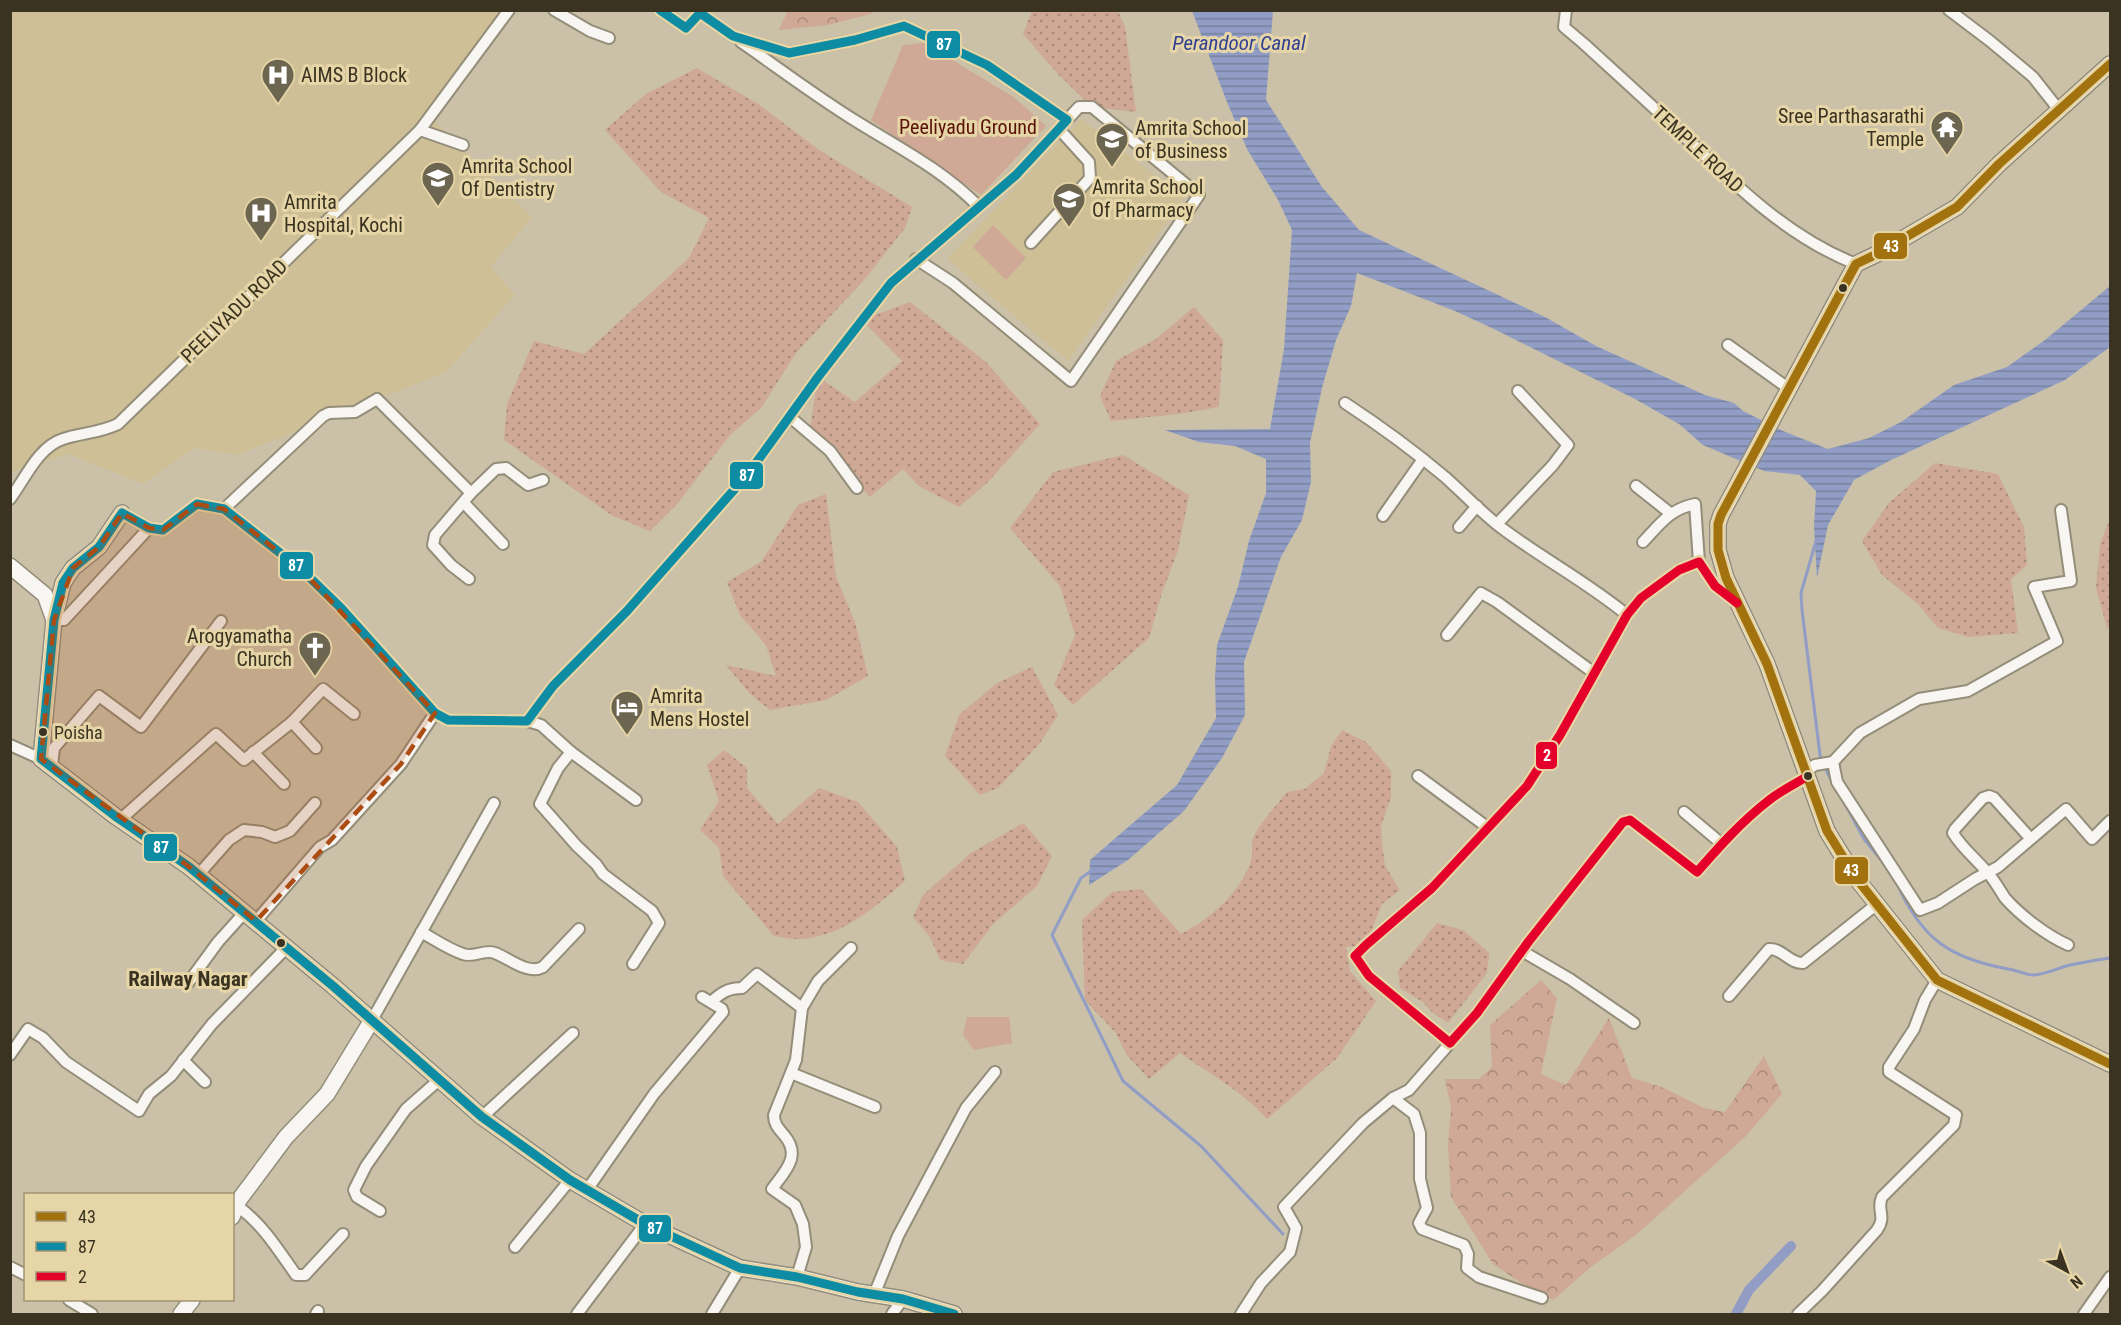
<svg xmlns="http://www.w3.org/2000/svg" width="2121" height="1325" font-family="'Roboto Condensed',sans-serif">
  <defs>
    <pattern id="grass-dots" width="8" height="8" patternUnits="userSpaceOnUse" patternTransform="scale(1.5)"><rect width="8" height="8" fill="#cfa896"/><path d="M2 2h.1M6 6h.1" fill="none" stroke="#a9897a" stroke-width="1.8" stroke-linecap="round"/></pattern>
    <pattern id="forest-crowns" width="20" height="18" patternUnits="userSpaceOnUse" patternTransform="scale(1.5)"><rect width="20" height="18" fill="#cfa896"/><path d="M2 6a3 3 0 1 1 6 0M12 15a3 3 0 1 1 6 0" fill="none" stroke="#a9897a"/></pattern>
    <pattern id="water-rules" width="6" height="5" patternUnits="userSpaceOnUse" patternTransform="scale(1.5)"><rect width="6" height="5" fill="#919dc4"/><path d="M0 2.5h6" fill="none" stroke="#77819f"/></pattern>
  </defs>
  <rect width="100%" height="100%" fill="#cac1a8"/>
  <g fill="#cebf96">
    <polygon points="11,11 514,11 433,120 532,217 491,267 515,295 446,372 237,455 194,448 143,484 68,454 11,472"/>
    <polygon points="1081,119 1184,198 1068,361 947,259"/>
  </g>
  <g fill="url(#grass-dots)">
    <polygon points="1032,11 1118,11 1125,27 1136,112 1092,107 1059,75 1023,34"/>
    <polygon points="697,68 758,104 819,150 912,207 905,228 864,280 796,353 761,408 730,435 678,503 650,531 613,516 504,440 507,404 534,341 584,354 689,258 709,218 661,192 605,130 646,94"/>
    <polygon points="910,302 986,362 1040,424 988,482 959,507 919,486 903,469 870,497 810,429 818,377 855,402 902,361 862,320"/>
    <polygon points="1194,307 1223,340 1219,407 1178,414 1111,421 1100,396 1116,361 1156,339"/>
    <polygon points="1123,455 1189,495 1178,550 1161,596 1149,638 1073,705 1054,685 1075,635 1060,586 1010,528 1053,472"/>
    <polygon points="1935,463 1998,474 2024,527 2027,565 2011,579 2018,633 1969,637 1938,628 1918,604 1882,575 1862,541 1889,503"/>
    <polygon points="826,494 836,577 855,622 868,676 826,700 770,710 750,694 726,665 776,676 766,645 740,615 727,582 761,562 798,505"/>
    <polygon points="2110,518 2110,629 2107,628 2096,588 2100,544"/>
    <polygon points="1032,667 1058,715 1040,743 998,788 980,795 945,756 959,715 997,683"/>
    <path d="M1342,730l24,12 25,29v26l-10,29 1,18 3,22 15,24 -18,14 -16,41 -20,2 4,24 26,30 -39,57 -70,61c-25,-28 -57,-45 -87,-66l-31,26 -22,-24 -12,-23 -30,-32 -3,-80 30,-28 29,-3 40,45c29,-15 59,-41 70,-73 2,-7 0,-16 2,-23 5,-13 25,-34 34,-46l18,-3 19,-16 7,-27z"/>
    <path d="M724,750l23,18v20l31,36 41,-36 39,14 39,45 8,34c-31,27 -64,57 -107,58 -8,0 -16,-2 -24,-3l-51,-60 -4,-28 -19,-18 19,-29 -12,-36z"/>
    <polygon points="1023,823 1052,856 1037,886 993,924 963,964 940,960 930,937 913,917 923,895 971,853"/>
    <polygon points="1437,923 1463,930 1489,953 1487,973 1448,1023 1433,1013 1423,1002 1400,988 1398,971"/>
  </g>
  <g fill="url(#forest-crowns)">
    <polygon points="788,10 873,10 873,11 871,14 828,25 779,30"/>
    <polygon points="1541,980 1557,998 1541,1074 1566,1085 1609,1018 1632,1078 1662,1087 1704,1108 1725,1112 1764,1056 1782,1094 1745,1137 1636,1235 1592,1266 1553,1300 1520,1282 1493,1264 1451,1197 1448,1145 1451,1108 1445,1079 1479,1079 1492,1067 1490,1025"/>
  </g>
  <g fill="#cfa896">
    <polygon points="924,43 1015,98 1046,126 981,195 871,120 903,45"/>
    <polygon points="993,225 1026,258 1006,280 973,247"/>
    <polygon points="967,1017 1009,1017 1012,1043 974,1050 963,1035"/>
  </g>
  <polygon fill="url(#water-rules)" points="1192,11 1273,11 1266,100 1322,187 1359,230 1545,317 1596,346 1705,395 1734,403 1743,411 1783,431 1828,449 1869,438 1901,422 1954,385 2007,367 2045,340 2110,286 2110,347 2065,380 1889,461 1854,480 1828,525 1817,578 1814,527 1816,491 1800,475 1764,471 1703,445 1679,424 1635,399 1494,329 1455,311 1357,273 1351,306 1336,340 1322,388 1310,443 1311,482 1302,520 1281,557 1244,662 1245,715 1222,758 1184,811 1128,860 1089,885 1090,860 1177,785 1216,718 1215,678 1217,645 1238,587 1249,541 1266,493 1266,459 1235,446 1199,442 1165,430 1270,429 1284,349 1292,230 1278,200 1247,149 1227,102"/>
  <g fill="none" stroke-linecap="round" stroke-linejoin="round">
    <g stroke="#919dc4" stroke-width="3">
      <polyline points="1816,541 1801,593 1802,610 1820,755 1827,772 1838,793"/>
      <polyline points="1845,804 1864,839 1886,866"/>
      <polyline points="1091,871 1081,878 1052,935 1123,1081 1201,1146 1283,1234"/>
      <path d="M1897,884c25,55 52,74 111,85 8,1 18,6 26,6 13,-1 24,-7 36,-10 13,-3 27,-5 40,-7"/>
    </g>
    <polyline stroke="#919dc4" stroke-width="10" points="1736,1314 1749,1290 1791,1246"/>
    <g stroke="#948d79" stroke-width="14">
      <g id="street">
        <polyline points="554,10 590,31 609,38"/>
        <path d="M1566,10l-2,17 19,16c33,30 66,60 98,90 52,50 106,104 175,131"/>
        <polyline points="1949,10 1990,41 2033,77 2059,110"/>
        <path d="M741,42c39,27 77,56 118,81 42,26 85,48 120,84"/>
        <polyline points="420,130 463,145"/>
        <polyline points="1031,243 1090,178 1089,162 1059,129"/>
        <polyline points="916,259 953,283 1071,381 1199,195 1092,107 1079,107 1067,120"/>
        <polyline points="1728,345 1788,388"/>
        <path d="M1345,403c35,23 68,47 100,74 18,16 35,34 54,49 42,32 88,56 128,89"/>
        <polyline points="790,417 830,451 857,488"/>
        <polyline points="1636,486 1670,513"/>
        <path d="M10,499c15,-20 28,-52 53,-60 18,-6 37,-6 55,-15l302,-294 89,-120"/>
        <polyline points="464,503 503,544"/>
        <polyline points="224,509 323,416 329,413 355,412 377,399 471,493"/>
        <polyline points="122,513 149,528 163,530 197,504 224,509 302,570 341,608 435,713 448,720 527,721 553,686 627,611 748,474 818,377 891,283 1016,175 1067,120 987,65 904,26 855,40 789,53 733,36 700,13 686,28 660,10"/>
        <polyline points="1383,516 1423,459"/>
        <polyline points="1497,524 1553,465 1568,445 1518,391"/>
        <polyline points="1459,527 1477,506"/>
        <path d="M1643,542c17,-18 27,-33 52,-38l4,58"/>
        <polyline points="469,579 451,565 433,545 435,535 471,493 496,469 506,468 528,485 543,480"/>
        <path d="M1737,603l-22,-17 -16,-24 -20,8 -38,28 -14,17 -67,120 -33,51 -95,102 -66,57 -11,11 14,20 81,67 27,-30 52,-72 94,-119 7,-2 67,52c22,-25 44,-50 71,-71 12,-10 27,-17 40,-25"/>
        <polyline points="54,620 64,620 149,528"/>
        <polyline points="1447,635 1481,593 1497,602 1594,673"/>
        <polyline points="527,721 541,725 571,752 558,768 540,804 576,845 596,864 603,874 652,911 659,923 633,964"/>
        <polyline points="292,722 316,748"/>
        <polyline points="10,745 41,759"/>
        <polyline points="253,752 284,784"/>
        <polyline points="571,752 636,800"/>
        <polyline points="1833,762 1860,733 1919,699 1968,691 2057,641 2034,587 2071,581 2061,510"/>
        <polyline points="52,766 54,748 99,696 141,727 221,621"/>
        <polyline points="1806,771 1815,765 1833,762 1837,782 1920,910 1938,903 1975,879 1998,867 2066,809 2092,839 2110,821"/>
        <polyline points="1418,776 1487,827"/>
        <polyline points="1684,812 1722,844"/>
        <polyline points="121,819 216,734 244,760 292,722 323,689 354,714"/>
        <path d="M2030,838l-36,-40 -5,-2 -6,2 -28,31 -2,4c9,15 22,25 33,38 8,8 13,18 19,27 16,18 41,37 63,47"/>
        <polyline points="199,874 229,840 244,830 262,832 275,837 290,831 315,803"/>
        <polyline points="256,921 320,847 332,840 401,764 435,713"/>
        <path d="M421,932c13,7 27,17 42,22 11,4 21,-5 32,-1 15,6 33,22 48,14l36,-38"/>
        <polyline points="1522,951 1570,979 1634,1023"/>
        <polyline points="188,983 218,942 245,912"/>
        <path d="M1729,996l40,-47c13,-1 21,15 34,14l74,-59"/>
        <path d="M711,1002c10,-9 17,-14 31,-14l15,-14 45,34"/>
        <polyline points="372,1020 494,803"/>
        <polyline points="10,1055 28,1029 43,1038 66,1062 139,1111 149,1094 171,1076 212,1024 287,947"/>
        <polyline points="183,1060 205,1082"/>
        <polyline points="791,1073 875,1107"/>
        <polyline points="1393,1098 1414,1114 1420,1133 1420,1179 1427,1208 1419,1223 1422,1229 1464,1245 1468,1254 1467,1268 1479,1277 1542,1298"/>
        <polyline points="482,1117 573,1033"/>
        <polyline points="587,1190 654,1094 723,1012 722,1009 702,997"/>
        <path d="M237,1206c25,17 42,45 59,69h9l38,-41"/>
        <polyline points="380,1211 357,1197 354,1190 366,1166 406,1109 439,1080"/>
        <polyline points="515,1247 570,1180"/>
        <polyline points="10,1267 26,1275"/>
        <path d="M797,1277l9,-30 -3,-23 -8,-19 -23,-16c13,-18 30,-33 12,-54 -6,-7 -10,-11 -10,-20l22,-55 6,-52 16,-27 33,-33"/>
        <polyline points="874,1295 898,1236 966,1108 995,1072"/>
        <polyline points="69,1300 92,1314"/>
        <polyline points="316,1314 318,1311"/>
        <polyline points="577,1314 645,1224"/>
        <polyline points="712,1314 740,1268"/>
        <polyline points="892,1314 903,1299"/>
        <polyline points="1241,1314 1261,1283 1290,1252 1296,1228 1284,1207 1363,1123 1393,1098 1409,1090 1450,1043"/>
        <path d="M1798,1314l24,-23 55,-61c10,-14 -1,-20 5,-33l72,-72 2,-10 -67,-43v-5l25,-38 11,-29 12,-20"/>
        <polyline points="2084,1314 2110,1277"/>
      </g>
    </g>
    <g stroke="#948d79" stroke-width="18">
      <g id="secondary">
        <polyline points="2110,64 1999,164 1957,207 1877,254 1856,264 1721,515 1718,524 1718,550 1726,578 1767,664 1827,831 1856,878 1937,980 2110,1064"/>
        <polyline points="122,513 99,547 73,568 63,583 54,620 41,759 115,816 188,866 333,986 482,1117 570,1180 645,1224 740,1268 797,1277 858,1292 903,1299 954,1314"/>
        <polyline points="10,566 45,595 54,620"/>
        <polyline points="232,1217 239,1200 286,1137 327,1094 372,1020"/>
        <polyline points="181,1314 192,1300"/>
      </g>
    </g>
    <use href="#street" stroke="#f7f6f2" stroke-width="10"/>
    <use href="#secondary" stroke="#f7f6f2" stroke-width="15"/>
    <g stroke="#e6d5a6" stroke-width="14">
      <polyline id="bus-1" points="2110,64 1999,164 1957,207 1877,254 1856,264 1721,515 1718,524 1718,550 1726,578 1767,664 1827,831 1856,878 1937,980 2110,1064"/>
    </g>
    <g stroke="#e6d5a6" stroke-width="14">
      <polyline id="bus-2" points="660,10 686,28 700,13 733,36 789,53 855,40 904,26 987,65 1067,120 1016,175 891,283 818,377 748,474 627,611 553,686 527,721 448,720 435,713 341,608 302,570 224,509 197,504 163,530 149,528 122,513 99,547 73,568 63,583 54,620 41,759 115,816 188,866 333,986 482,1117 570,1180 645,1224 740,1268 797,1277 858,1292 903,1299 954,1314"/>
    </g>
    <g stroke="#e6d5a6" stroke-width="14">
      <path id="bus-3" d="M1737,603l-22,-17 -16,-24 -20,8 -38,28 -14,17 -67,120 -33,51 -95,102 -66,57 -11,11 14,20 81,67 27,-30 52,-72 94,-119 7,-2 67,52c22,-25 44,-50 71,-71 12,-10 27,-17 40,-25"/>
    </g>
    <use href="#bus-1" stroke="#a2720f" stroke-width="9"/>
    <use href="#bus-2" stroke="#0e8ca3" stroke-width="9"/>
    <use href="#bus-3" stroke="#e4002b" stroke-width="9"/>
  </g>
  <path fill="#ab4c13" fill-opacity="0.2" stroke="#ab4c13" stroke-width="4.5" stroke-dasharray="12 8" stroke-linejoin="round" d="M197,504l27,5 78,61 133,143 -34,51 -145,157 -68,-55 -147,-107 13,-139 19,-52 26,-21 23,-34 27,15 14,2z"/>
  <defs>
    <g id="hospital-pin" transform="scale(1.725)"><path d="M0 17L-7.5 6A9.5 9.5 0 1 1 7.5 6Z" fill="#6c6550" stroke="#e6d5a6"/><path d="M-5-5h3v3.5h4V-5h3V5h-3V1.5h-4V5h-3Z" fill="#fff"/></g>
    <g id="temple-pin" transform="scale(1.725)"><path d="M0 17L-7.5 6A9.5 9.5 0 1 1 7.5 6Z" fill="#6c6550" stroke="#e6d5a6"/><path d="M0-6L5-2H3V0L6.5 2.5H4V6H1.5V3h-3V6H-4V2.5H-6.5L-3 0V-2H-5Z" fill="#fff"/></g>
    <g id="university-pin" transform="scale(1.725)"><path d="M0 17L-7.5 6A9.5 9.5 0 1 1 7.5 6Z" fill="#6c6550" stroke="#e6d5a6"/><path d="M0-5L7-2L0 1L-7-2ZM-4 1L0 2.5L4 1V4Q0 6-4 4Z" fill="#fff"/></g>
    <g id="church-pin" transform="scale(1.725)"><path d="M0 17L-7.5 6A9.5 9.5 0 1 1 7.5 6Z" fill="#6c6550" stroke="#e6d5a6"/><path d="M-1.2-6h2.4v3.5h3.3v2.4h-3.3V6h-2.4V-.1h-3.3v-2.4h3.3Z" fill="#fff"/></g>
    <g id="hotel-pin" transform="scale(1.725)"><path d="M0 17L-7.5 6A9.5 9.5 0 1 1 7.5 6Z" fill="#6c6550" stroke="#e6d5a6"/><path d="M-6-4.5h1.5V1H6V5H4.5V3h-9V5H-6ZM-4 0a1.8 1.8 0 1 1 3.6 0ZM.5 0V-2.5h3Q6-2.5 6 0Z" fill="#fff"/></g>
  </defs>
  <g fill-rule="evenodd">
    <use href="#hospital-pin" x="278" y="75"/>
    <use href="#temple-pin" x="1947" y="127"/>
    <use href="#university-pin" x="1112" y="139"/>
    <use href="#university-pin" x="438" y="178"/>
    <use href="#university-pin" x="1069" y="199"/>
    <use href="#hospital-pin" x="261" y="213"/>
    <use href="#church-pin" x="315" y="648"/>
    <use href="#hotel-pin" x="627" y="707"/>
  </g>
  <g fill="#3a3321" stroke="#e6d5a6" stroke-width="2">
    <circle cx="1843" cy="288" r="5"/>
    <circle cx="43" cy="732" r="5"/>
    <circle cx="1808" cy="776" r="5"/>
    <circle cx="281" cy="943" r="5"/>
  </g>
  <g text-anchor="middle" stroke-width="6" stroke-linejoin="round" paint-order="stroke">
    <g font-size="18" fill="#3a3321" stroke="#e6d5a6" text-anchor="start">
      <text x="54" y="739">Poisha</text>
    </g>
    <g font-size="20" fill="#3a3321" stroke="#e6d5a6" text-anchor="start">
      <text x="301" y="82">AIMS B Block</text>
      <text x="1924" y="123" text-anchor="end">Sree Parthasarathi<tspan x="1924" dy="23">Temple</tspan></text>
      <text x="1135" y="135">Amrita School<tspan x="1135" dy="23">of Business</tspan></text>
      <text x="461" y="173">Amrita School<tspan x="461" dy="23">Of Dentistry</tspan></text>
      <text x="1092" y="194">Amrita School<tspan x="1092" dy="23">Of Pharmacy</tspan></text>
      <text x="284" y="209">Amrita<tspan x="284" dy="23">Hospital, Kochi</tspan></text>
      <text x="292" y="643" text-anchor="end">Arogyamatha<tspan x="292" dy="23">Church</tspan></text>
      <text x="650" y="703">Amrita<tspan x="650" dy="23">Mens Hostel</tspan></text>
    </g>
    <g font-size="20" fill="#5a1108" stroke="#e6d5a6">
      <text x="968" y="134">Peeliyadu Ground</text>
    </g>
    <g font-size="20" fill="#3a3321" stroke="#e6d5a6">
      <text transform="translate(1698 149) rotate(43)" y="7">TEMPLE ROAD</text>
      <text transform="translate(234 311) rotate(-44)" y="7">PEELIYADU ROAD</text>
    </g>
    <g font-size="21" font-style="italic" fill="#314191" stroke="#e6d5a6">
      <text x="1239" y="50">Perandoor Canal</text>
    </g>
    <g font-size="21" font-weight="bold" fill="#3a3321" stroke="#e6d5a6">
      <text x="188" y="986">Railway Nagar</text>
    </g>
  </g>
  <g stroke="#e6d5a6" stroke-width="2">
    <rect x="926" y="30" width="35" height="29" rx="6" fill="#0e8ca3"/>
    <rect x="1873" y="232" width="35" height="28" rx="6" fill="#a2720f"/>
    <rect x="729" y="461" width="35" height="29" rx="6" fill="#0e8ca3"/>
    <rect x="279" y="551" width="35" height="29" rx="6" fill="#0e8ca3"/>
    <rect x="1535" y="741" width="23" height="29" rx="6" fill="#e4002b"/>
    <rect x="143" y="833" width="35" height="29" rx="6" fill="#0e8ca3"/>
    <rect x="1834" y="856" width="35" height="29" rx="6" fill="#a2720f"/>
    <rect x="638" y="1214" width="34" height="29" rx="6" fill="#0e8ca3"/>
  </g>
  <g font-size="16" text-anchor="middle" font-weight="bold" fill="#fff">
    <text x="944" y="50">87</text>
    <text x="1891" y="252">43</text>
    <text x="747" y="481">87</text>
    <text x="296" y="571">87</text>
    <text x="1547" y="761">2</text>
    <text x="161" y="853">87</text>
    <text x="1851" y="876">43</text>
    <text x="655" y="1234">87</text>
  </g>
  <rect width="2121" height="1325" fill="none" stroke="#3a3321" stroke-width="24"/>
  <rect x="24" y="1193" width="210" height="108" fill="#e6d5a6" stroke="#a19471" stroke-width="1.5"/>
  <rect x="36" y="1212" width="30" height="9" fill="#a2720f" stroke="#a19471" stroke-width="1.5"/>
  <text x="78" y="1223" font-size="18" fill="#3a3321">43</text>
  <rect x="36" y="1242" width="30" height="9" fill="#0e8ca3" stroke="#a19471" stroke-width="1.5"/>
  <text x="78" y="1253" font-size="18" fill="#3a3321">87</text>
  <rect x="36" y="1272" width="30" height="9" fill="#e4002b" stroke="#a19471" stroke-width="1.5"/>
  <text x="78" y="1283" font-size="18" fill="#3a3321">2</text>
  <g transform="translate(2067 1271) rotate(139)" stroke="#e6d5a6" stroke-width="4.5" paint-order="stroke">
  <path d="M0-4.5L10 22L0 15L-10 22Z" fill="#3a3321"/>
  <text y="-9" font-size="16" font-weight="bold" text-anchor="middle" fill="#3a3321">N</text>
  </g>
</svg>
